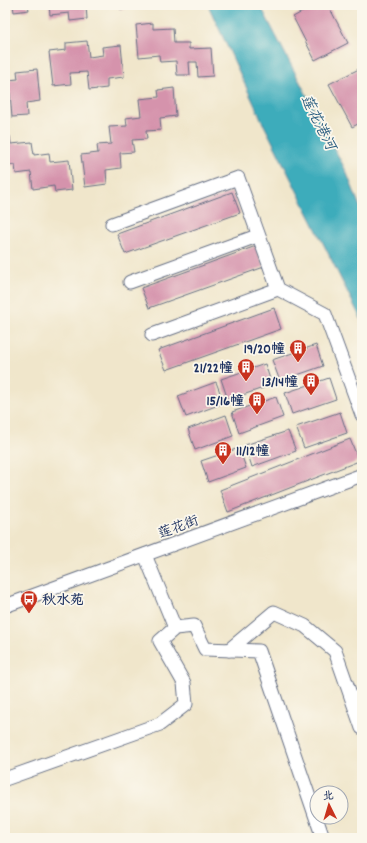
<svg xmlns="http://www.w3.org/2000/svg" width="367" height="843" font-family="Dekko,'LXGW WenKai TC',sans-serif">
  <rect width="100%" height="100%" fill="#fbf7ec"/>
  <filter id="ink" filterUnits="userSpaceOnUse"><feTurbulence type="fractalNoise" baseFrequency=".025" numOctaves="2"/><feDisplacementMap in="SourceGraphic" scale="8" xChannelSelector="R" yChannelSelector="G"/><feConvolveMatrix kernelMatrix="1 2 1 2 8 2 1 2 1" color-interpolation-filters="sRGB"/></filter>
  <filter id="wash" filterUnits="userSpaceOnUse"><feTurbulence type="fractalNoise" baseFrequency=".012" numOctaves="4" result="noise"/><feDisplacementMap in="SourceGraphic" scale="16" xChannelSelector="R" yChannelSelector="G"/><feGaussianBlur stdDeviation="0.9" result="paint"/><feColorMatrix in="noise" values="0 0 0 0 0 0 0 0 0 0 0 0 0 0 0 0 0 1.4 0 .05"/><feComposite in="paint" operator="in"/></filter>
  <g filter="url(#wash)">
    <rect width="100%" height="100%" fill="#f0e6cb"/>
    <polygon fill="#3eacbb" stroke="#2c6e8c" points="208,5 260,5 346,171 362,212 362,321 262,121"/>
    <g id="blocks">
      <g fill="#d593ac">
        <polygon points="13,5 28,5 29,10 14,12"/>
        <polygon points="49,5 86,5 87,19 70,21 69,13 50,15"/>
        <polygon points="120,5 144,5 144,6 120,9"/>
        <polygon points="315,5 328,5 348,43 315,60 293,17"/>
        <polygon points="153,23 153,29 173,28 174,43 189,43 189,49 211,48 213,76 198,77 197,62 189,62 190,75 177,75 176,61 160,62 159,55 139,57 136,25"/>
        <polygon points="87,41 89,57 103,55 102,47 121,45 124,77 107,79 107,88 89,90 87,72 70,73 71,84 53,86 49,52 66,50 66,43"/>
        <polygon points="5,60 8,80 18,79 17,71 37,69 40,101 26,103 27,116 12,117 10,93 5,94"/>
        <polygon points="361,68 362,122 352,127 329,84"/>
        <polygon points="174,88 176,116 160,118 161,130 146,131 147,139 132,140 134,152 120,153 121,168 106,170 107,184 85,187 81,155 98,153 97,145 111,144 109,127 127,126 126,118 141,116 139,99 159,97 158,90"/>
        <polygon points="5,136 10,136 11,144 32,142 34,155 49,153 50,162 69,160 72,190 55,192 54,186 33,189 31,172 16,174 15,165 5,166"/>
        <polygon points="232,192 240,213 125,254 117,234"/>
        <polygon points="256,246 264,267 149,308 141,288"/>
        <polygon points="274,308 281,329 166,370 158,350"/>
        <polygon points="316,345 323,366 280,381 272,360"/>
        <polygon points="265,364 272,385 228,400 221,379"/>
        <polygon points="329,378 336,399 292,414 285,393"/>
        <polygon points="216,382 224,403 186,417 178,396"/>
        <polygon points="276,397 283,417 239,433 232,412"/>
        <polygon points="340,412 347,433 304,448 296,427"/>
        <polygon points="226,415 233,436 195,450 188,429"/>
        <polygon points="288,431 296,451 252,467 245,445"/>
        <polygon points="350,439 359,461 228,512 220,490"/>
        <polygon points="239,448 246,468 208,482 201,461"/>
      </g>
    </g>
  </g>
  <g filter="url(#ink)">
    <use href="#blocks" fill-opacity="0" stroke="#666f84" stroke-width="1"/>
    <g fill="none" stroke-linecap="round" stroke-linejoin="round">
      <g stroke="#666f84" stroke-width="15">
        <g id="minor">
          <polyline points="112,224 238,178 278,289 325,314 362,415"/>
          <polyline points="130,282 257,236"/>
          <polyline points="152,335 278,289"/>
          <polyline points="145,555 175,628"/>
          <polyline points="5,606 362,475"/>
          <polyline points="229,650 274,612 305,626 335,651 362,728"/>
          <polyline points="5,779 160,724 186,704 184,683 160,641 175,628 194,626 205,649 259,651 323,838"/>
        </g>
      </g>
      <use href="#minor" stroke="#fff" stroke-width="13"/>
    </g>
  </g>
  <defs>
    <g id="building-pin" transform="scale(0.9)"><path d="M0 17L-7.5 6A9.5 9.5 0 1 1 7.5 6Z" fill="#c8321e" stroke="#fbf7ec"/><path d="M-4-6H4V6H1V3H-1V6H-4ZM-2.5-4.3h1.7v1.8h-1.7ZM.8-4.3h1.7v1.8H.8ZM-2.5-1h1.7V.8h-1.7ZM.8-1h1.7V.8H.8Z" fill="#fff"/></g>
    <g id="bus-pin" transform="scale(0.9)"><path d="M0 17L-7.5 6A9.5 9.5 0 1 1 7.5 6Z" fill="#c8321e" stroke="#fbf7ec"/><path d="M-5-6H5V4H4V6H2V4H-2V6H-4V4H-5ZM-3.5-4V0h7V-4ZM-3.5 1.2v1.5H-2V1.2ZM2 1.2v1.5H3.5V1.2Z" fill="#fff"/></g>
  </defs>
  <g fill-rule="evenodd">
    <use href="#building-pin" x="298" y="348"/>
    <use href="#building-pin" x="246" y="367"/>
    <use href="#building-pin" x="311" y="381"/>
    <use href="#building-pin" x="257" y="400"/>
    <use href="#building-pin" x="223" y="450"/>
    <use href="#bus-pin" x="29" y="599"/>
  </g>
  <g text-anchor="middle" stroke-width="3.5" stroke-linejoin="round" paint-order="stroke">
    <g font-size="14" font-weight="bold" fill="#1b2f5e" stroke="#fbf7ec" text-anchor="end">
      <text x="285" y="353">19/20幢</text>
      <text x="233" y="372">21/22幢</text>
      <text x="298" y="386">13/14幢</text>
      <text x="244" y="405">15/16幢</text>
      <text x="236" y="455" text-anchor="start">11/12幢</text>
      <text x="42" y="604" text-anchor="start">秋水苑</text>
    </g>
    <g font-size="14" fill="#1b2f5e" stroke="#fbf7ec">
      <text transform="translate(178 526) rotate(-20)" y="5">莲花街</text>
    </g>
    <g font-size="15" font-style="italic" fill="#275b7f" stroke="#fbf7ec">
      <text transform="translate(319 122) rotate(63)" y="5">莲花港河</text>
    </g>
  </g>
  <rect width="367" height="843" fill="none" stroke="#fbf7ec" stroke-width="20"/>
  <g transform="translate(329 805) rotate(355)"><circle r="19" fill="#fbf7ec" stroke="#a1a7b3"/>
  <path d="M0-3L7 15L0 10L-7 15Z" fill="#c8321e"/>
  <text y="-6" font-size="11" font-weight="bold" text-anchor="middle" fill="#1b2f5e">北</text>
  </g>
</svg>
